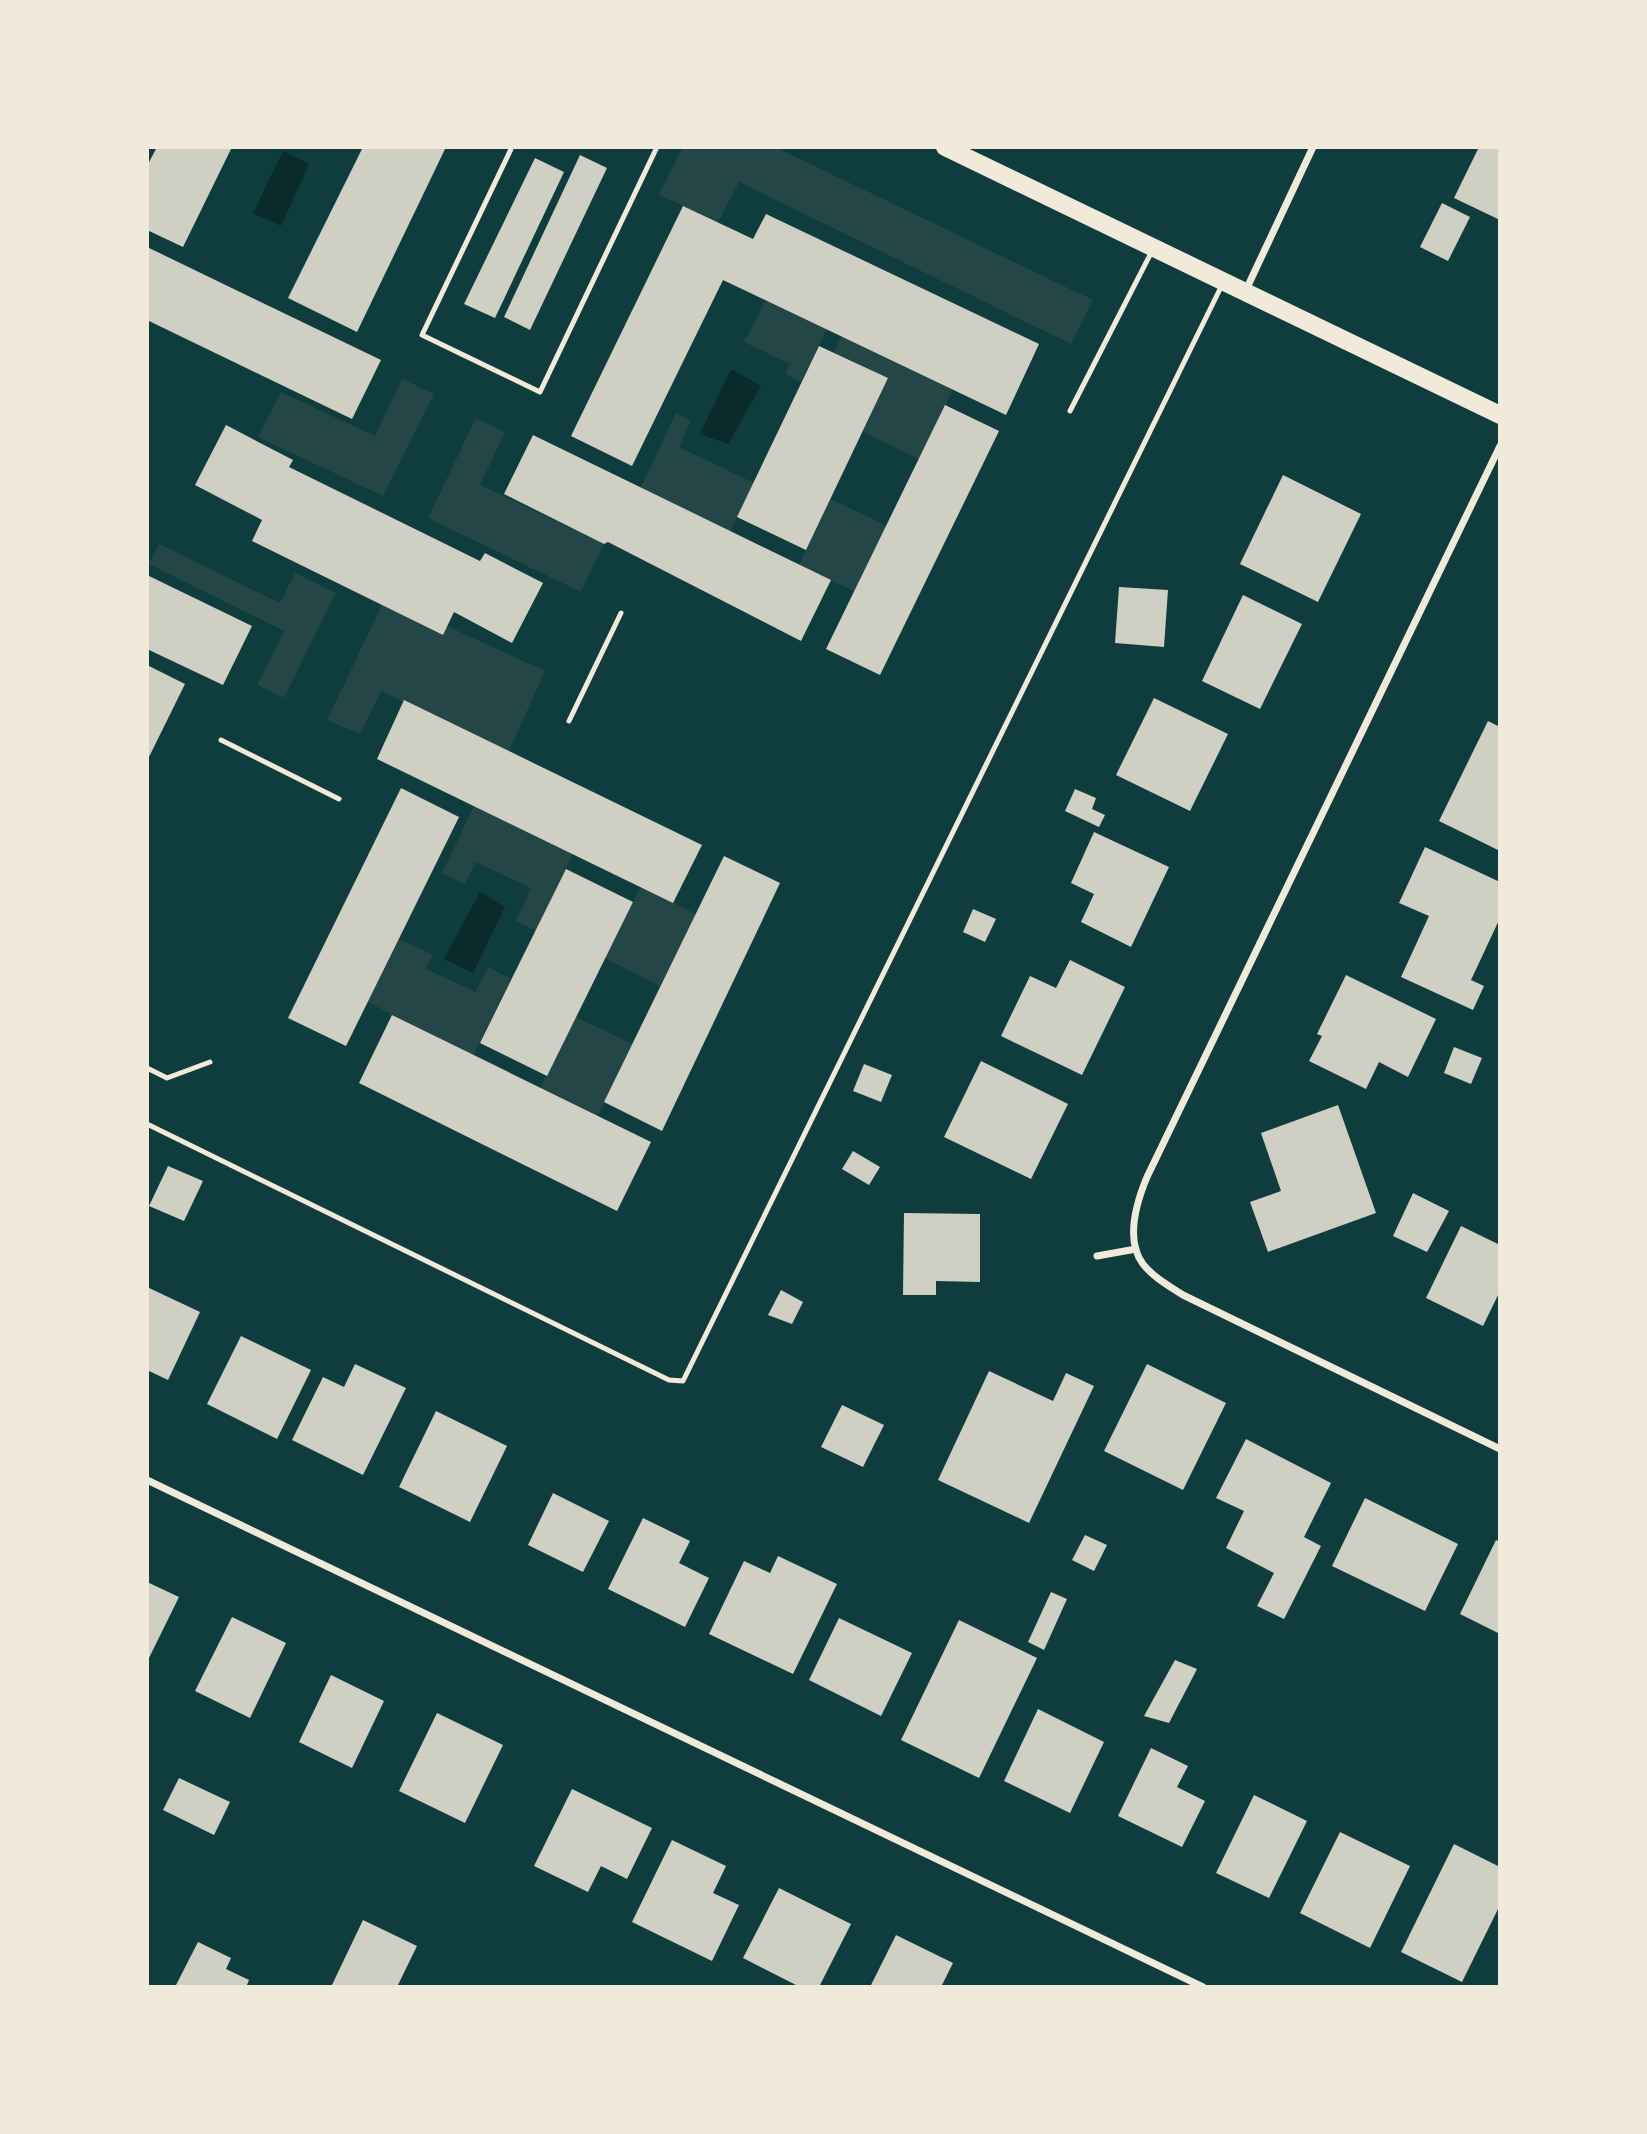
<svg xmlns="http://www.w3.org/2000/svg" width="1647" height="2134" font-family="'PT Sans Narrow',sans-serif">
  <rect width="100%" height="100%" fill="#0f3d3e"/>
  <g fill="#244646">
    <polygon points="683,147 775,147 1093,300 1071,344 739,182 718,222 659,195"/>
    <polygon points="766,300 827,329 801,382 785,374 790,364 744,342"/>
    <polygon points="842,335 953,389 919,459 863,432 888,378 834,352"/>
    <polygon points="402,379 434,394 383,496 258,437 281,392 375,436"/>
    <polygon points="676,413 691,421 679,447 754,483 730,532 640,489"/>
    <polygon points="476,418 505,432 480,485 604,544 581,592 428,518"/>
    <polygon points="831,499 887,526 855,592 799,565"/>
    <polygon points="159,544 280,603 295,573 336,593 284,698 257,685 284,631 149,564"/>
    <polygon points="382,605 442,635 447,626 545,671 508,753 381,691 360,734 327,720"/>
    <polygon points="474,806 573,854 536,931 516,921 531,888 476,862 465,884 442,873"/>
    <polygon points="641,887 696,914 660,986 605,958"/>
    <polygon points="399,939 433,955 425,968 475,992 489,967 511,979 473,1056 368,1002"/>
    <polygon points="576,1017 632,1044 597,1117 540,1088"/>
  </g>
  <g fill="#0a2a2b">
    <polygon points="283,151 309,164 281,226 253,213"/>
    <polygon points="731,369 761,386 728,444 700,434"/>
    <polygon points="480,892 505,907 473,973 444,959"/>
  </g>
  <g fill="#cfcfc3">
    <polygon points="157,147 232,147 183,247 147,230 147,166"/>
    <polygon points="363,147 446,147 357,332 288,298"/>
    <polygon points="1479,147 1500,147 1500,220 1454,198"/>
    <polygon points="580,155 607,168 530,330 504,317"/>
    <polygon points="535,158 564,172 495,318 464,304"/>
    <polygon points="1442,203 1470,217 1448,261 1420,247"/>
    <polygon points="683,206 753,239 766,214 1039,344 1006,415 723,280 632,466 571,436"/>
    <polygon points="147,247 381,360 352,419 147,320"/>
    <polygon points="819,346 888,378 806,550 737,517"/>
    <polygon points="945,405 999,431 880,675 826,649"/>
    <polygon points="226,425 293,460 289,467 480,561 485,553 543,583 512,643 454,612 443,635 252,541 262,520 195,485"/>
    <polygon points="533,435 831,580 801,641 608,542 604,544 504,494"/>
    <polygon points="1283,475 1361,514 1318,602 1240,564"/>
    <polygon points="147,575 252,626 223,685 147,649"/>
    <polygon points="1119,587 1168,590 1164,647 1115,643"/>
    <polygon points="1243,595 1302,624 1260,709 1202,681"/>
    <polygon points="147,665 185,684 147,761"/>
    <polygon points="1154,698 1228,734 1190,811 1116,775"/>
    <polygon points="404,700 702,845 673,903 377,759"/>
    <polygon points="1488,721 1500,727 1500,851 1439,821"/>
    <polygon points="401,788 459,817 346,1046 288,1018"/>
    <polygon points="1075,789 1096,798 1092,809 1105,815 1099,827 1065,811"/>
    <polygon points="1094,832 1169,867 1131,947 1081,922 1094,894 1071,883"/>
    <polygon points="1425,847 1500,882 1500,918 1471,980 1484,986 1473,1010 1401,977 1429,916 1399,903"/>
    <polygon points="724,856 780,883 662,1131 604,1102"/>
    <polygon points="566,869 633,902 547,1076 480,1043"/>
    <polygon points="973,909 996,919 985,942 963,932"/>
    <polygon points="1070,960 1125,987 1082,1075 1001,1036 1030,976 1056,988"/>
    <polygon points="1346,975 1436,1019 1408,1077 1379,1062 1366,1089 1309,1061 1322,1036 1317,1034"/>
    <polygon points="392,1015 651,1142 617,1211 359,1083"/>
    <polygon points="1454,1047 1482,1058 1471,1084 1444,1073"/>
    <polygon points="981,1061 1068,1104 1031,1179 944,1137"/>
    <polygon points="864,1064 892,1075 881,1102 853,1091"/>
    <polygon points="1338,1105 1376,1213 1268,1252 1250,1202 1281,1191 1261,1133"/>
    <polygon points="853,1151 880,1167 869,1185 842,1169"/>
    <polygon points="168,1166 203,1181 184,1221 149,1206"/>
    <polygon points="1413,1193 1449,1211 1427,1252 1393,1236"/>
    <polygon points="904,1213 980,1214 980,1282 936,1281 936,1295 903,1295"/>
    <polygon points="1461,1226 1500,1245 1500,1291 1483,1326 1426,1298"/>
    <polygon points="147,1287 200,1312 168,1380 147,1370"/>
    <polygon points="781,1290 803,1302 792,1324 768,1315"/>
    <polygon points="241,1336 311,1370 277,1439 207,1404"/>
    <polygon points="355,1364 406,1388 363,1475 292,1440 323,1377 344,1387"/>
    <polygon points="1147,1364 1226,1403 1183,1490 1104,1451"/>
    <polygon points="989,1371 1053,1401 1066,1373 1094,1386 1029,1523 938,1480"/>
    <polygon points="842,1405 884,1425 863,1467 821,1447"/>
    <polygon points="436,1411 507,1446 470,1522 399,1487"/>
    <polygon points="1246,1439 1331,1483 1304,1537 1321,1546 1284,1619 1257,1606 1274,1573 1226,1548 1244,1511 1216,1498"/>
    <polygon points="553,1493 609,1521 583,1572 528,1545"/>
    <polygon points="1365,1498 1458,1544 1425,1611 1332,1566"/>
    <polygon points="643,1518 690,1541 679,1563 709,1578 685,1627 608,1589"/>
    <polygon points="1085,1535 1107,1545 1094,1571 1072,1560"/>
    <polygon points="1496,1540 1500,1542 1500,1634 1460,1614"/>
    <polygon points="778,1556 837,1584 793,1674 709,1634 744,1561 770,1573"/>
    <polygon points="147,1582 179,1597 147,1662"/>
    <polygon points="1051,1592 1067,1599 1044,1650 1028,1642"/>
    <polygon points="232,1617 286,1643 250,1718 195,1691"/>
    <polygon points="839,1618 912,1653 881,1716 809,1680"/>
    <polygon points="959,1620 1037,1658 979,1778 901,1740"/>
    <polygon points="1175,1660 1197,1669 1169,1723 1144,1716"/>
    <polygon points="331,1675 384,1701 352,1768 299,1742"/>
    <polygon points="1038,1709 1104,1742 1070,1813 1004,1781"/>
    <polygon points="437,1713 503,1745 465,1823 399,1791"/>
    <polygon points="1151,1748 1188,1766 1177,1787 1205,1801 1182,1847 1118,1816"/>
    <polygon points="179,1778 230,1802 214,1835 163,1810"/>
    <polygon points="572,1789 652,1828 627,1879 601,1866 588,1892 534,1866"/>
    <polygon points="1254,1795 1307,1821 1269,1898 1216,1873"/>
    <polygon points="1340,1832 1410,1866 1370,1948 1300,1913"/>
    <polygon points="672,1840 726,1866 713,1893 739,1905 712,1961 632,1922"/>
    <polygon points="1454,1844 1500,1867 1500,1905 1462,1982 1401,1952"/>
    <polygon points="779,1888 851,1924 819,1987 800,1987 743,1958"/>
    <polygon points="363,1920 417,1946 397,1987 331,1987"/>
    <polygon points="896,1935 953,1963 941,1987 870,1987"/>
    <polygon points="198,1942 231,1958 226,1969 249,1980 246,1987 175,1987"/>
  </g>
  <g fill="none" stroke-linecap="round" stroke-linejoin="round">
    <g stroke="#f1e9da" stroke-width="5">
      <polyline points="512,147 422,335 540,392 657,147"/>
      <polyline points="1070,411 1152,251"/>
      <polyline points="569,721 621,613"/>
      <polyline points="221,740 339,799"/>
      <polyline points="147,1068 167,1078 210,1062"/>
      <polyline points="147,1124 669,1380 683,1381 1222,285"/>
    </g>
    <g stroke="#f1e9da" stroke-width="7">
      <polyline points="1245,292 1313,147"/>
      <path d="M1500,446l-353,731c-10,24 -22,63 -4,87 10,13 26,22 40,31l317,154"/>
      <polyline points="1097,1256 1136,1249"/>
      <polyline points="147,1480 1203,1987"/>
    </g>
    <polyline stroke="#f1e9da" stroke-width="18" points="945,147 1500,415"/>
  </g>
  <rect width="1647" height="2134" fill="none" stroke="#f1e9da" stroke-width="298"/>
</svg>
